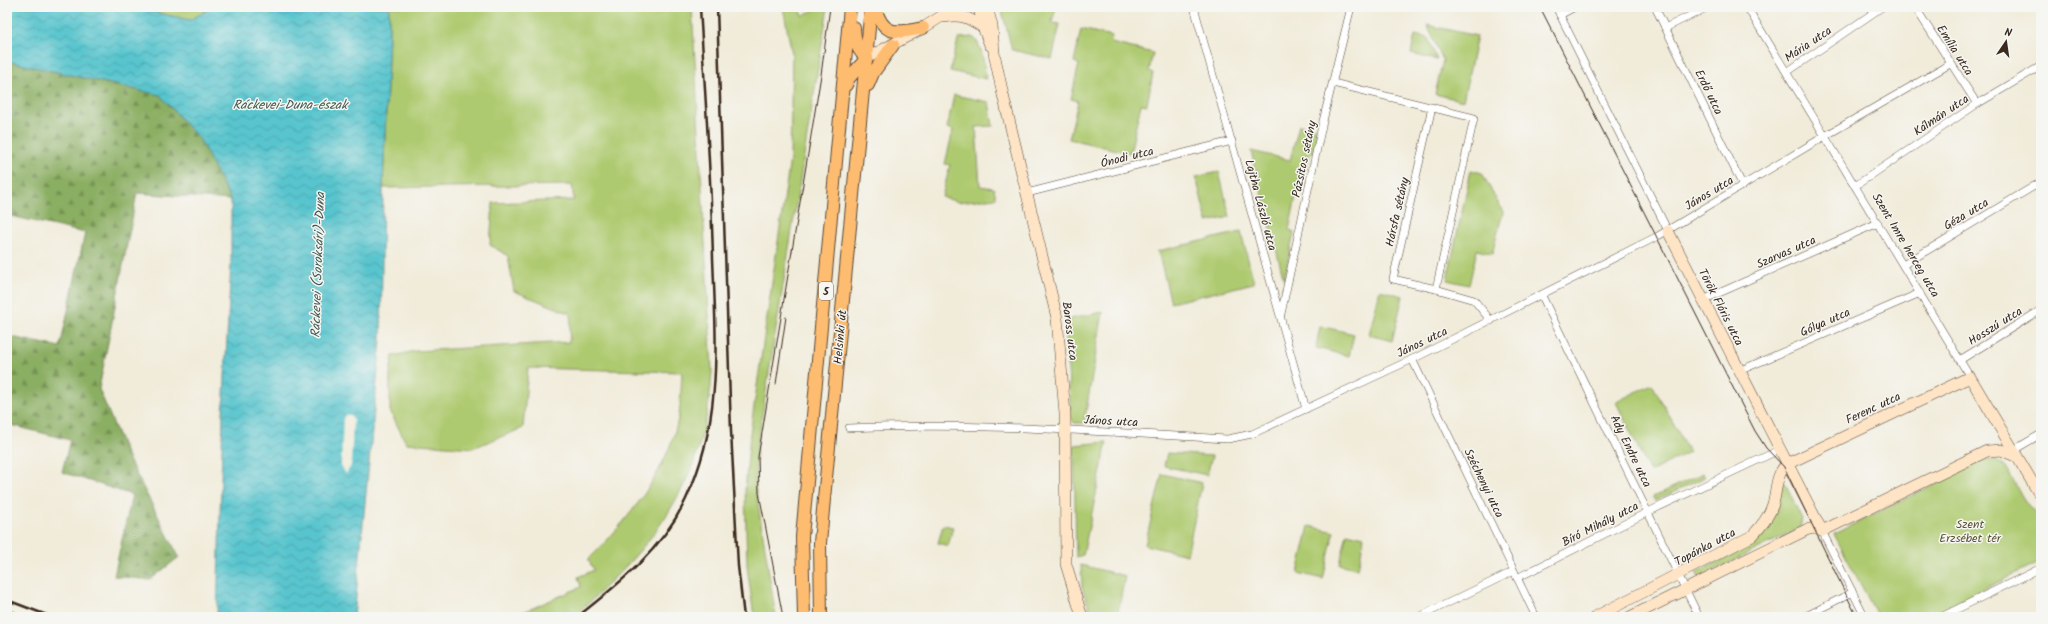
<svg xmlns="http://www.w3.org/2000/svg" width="2048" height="624" font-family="Kalam,sans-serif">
  <defs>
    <pattern id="forest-firs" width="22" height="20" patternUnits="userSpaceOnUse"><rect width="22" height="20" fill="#8aae62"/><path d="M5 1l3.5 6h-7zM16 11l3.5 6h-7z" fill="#728e50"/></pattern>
    <pattern id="water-waves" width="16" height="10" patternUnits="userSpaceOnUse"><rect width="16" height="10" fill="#58c5ce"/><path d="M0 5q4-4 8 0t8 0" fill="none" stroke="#4aa0a7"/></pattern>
  </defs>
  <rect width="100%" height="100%" fill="#f6f6f2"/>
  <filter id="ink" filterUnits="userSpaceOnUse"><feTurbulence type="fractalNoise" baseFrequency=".025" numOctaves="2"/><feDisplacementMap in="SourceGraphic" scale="8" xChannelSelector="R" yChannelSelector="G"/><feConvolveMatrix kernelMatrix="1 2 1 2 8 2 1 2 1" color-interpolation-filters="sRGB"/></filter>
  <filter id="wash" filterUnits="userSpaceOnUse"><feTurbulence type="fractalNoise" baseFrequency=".012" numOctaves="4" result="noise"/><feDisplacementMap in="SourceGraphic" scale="16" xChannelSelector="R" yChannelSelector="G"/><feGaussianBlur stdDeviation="0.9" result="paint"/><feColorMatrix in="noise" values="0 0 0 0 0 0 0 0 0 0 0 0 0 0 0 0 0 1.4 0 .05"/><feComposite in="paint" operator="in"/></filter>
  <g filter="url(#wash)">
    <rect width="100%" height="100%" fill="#f1ecda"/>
    <g fill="#aeca70" stroke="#747a47">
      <polygon points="132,7 213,7 190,20"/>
      <path d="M389,7h303l20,364c-5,90 -41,154 -106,215 -11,11 -24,27 -40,31 -9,2 -22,0 -31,0 -26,0 -52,0 -79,0l65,-4 60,-26 -3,-10 16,-7 -6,-10c40,-40 80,-88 91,-145 2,-14 2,-29 3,-43l-154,-4 -5,60 -50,20 -67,-5 -16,-32v-38l3,-17 22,-5 154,-9 2,-28 -57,-23 -6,-35 -18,-11 3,-42 81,-3 -2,-15 -189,3 6,-154z"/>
      <polygon points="783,7 800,7 802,16 819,7 828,7 757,447 755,485 776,617 754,617 747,566 745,490 750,434 790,159 792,54"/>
      <polygon points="1001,7 1056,7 1052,23 1060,24 1052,59 1012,50"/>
      <polygon points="1427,25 1477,36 1463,101 1435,94 1443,60"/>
      <polygon points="1081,29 1112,36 1111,43 1153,53 1149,71 1153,73 1147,105 1141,104 1130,153 1069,139 1078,101 1071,99 1079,64 1074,62"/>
      <polygon points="1415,35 1428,38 1437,60 1411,54"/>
      <path d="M973,37c10,8 11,29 13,42l-36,-8 8,-31 2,-2z"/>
      <polygon points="954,95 989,102 993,126 976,127 980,186 994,188 996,198 958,202 942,197 950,165 945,164 953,130 947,128"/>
      <polygon points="1299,125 1318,129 1313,153 1310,153 1306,169 1302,168 1289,230 1294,232 1284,280 1251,151 1290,160"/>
      <polygon points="1471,170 1482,173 1503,212 1492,254 1477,250 1469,285 1447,280"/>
      <polygon points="1219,172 1230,217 1207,222 1196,177"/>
      <polygon points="1241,232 1254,283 1171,303 1158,251"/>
      <polygon points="1380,290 1403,296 1392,341 1369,335"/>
      <polygon points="1103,312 1084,423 1074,423 1071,418 1065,320"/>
      <polygon points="1320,326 1354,334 1349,356 1316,348"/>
      <polygon points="1652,384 1689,452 1650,472 1616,402"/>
      <polygon points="1107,442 1083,555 1076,557 1074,445"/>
      <polygon points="1167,453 1212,456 1207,475 1164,466"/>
      <path d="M1995,459c21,13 23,44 46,58v44l-113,56h-50l-44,-83 149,-74z"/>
      <polygon points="1703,473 1705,477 1655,501 1653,497"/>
      <polygon points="1162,474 1202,483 1187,555 1145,545"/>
      <path d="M1782,483h3l17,36 -2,9 -101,50 -3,-6c49,-23 79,-29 86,-89z"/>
      <polygon points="943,525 953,527 948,546 938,543"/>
      <polygon points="1309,526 1334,532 1323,579 1298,573"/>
      <polygon points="1347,533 1364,537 1358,569 1340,564"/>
      <polygon points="1081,565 1125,576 1117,617 1092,617 1082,587"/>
    </g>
    <polygon fill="url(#forest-firs)" stroke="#626c40" points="7,61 160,95 200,140 231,200 137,193 99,389 127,456 179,557 150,580 114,576 132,495 62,472 70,440 7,424 7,336 60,347 85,233 11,216 7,232"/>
    <polygon fill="url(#water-waves)" stroke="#4a7876" points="7,7 132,7 190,20 213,7 389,7 389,34 383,188 381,339 354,617 217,617 223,414 231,262 231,200 200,140 160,95 7,61"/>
    <polygon fill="#f1ecda" points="345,415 351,415 353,419 351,466 346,474 341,465 343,419"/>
  </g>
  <g filter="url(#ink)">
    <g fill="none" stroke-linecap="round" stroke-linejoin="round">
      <g stroke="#56473a" stroke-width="8">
        <g id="street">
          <polyline points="1194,7 1306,409"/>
          <polyline points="1556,7 1668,231"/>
          <polyline points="1655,7 1743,186"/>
          <polyline points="1747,7 1970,377"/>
          <polyline points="1915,7 1977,104"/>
          <polyline points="1560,15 1575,7"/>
          <polyline points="1665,28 1708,7"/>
          <polyline points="1787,72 1882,7"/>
          <polyline points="1333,83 1474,118 1436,289 1393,279 1432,107"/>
          <polyline points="1855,186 1977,104 2041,66"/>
          <polyline points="1027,193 1232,141"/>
          <polyline points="1903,265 2041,182"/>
          <polyline points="1436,289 1474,300 1491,321"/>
          <polyline points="1542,296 1699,617"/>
          <polyline points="1703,300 1878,223"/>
          <polyline points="1281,314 1323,121 1351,7"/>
          <polyline points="1412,359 1536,617"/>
          <polyline points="1960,360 2041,310"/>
          <polyline points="1739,371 1920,293"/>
          <path d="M849,428c126,-6 252,4 379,11l24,-5 165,-77 241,-121 167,-100 125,-72"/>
          <polyline points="2015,456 2019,447 2041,434"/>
          <polyline points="1822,531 1865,617"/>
          <polyline points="1517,578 1648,512 1779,450"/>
          <polyline points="1419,617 1514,571"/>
          <polyline points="1804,617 1853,592"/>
          <polyline points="1941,617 2041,568"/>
        </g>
      </g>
      <g stroke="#56473a" stroke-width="12">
        <g id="secondary">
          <polyline points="979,7 983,27 990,45"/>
          <polyline points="987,7 992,26 994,53 1003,95 1057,318 1065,414 1066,564 1082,617"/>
          <path d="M943,17c19,-3 24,0 40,10"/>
          <polyline points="867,58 923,28 956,7"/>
          <polyline points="1668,231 1822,531"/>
          <polyline points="1822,531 1987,451 2001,450 2015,456"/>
          <polyline points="7,614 13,617"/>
          <path d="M1595,617l157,-81c10,-10 17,-19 21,-32 4,-14 2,-29 14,-40l183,-87 71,120"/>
          <polyline points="1630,617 1806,530 1814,528 1822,531"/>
        </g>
      </g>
      <g stroke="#56473a" stroke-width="14">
        <g id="primary">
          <path d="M875,7c8,30 22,26 48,21"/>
          <path d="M854,28c1,12 2,22 13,30"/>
          <polyline points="846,85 849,78 867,58"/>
          <polyline points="868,85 873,73 893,45"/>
          <polyline points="804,617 802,537 850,7"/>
          <polyline points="821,617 820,543 824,499 871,7"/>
        </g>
      </g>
      <use href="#street" stroke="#fff" stroke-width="7"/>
      <use href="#secondary" stroke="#ffe4c6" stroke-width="11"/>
      <use href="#primary" stroke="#febc70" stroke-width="12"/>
      <g stroke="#3b2a1e" stroke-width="1">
        <polyline points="1540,7 1755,431 1766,448 1784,467 1857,617"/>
        <polyline points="776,384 786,317"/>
        <polyline points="783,617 759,493 758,457 821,75 830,7"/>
      </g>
      <g stroke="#3b2a1e" stroke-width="2.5">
        <polyline points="717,7 731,431 738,566 744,617"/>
        <polyline points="7,600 52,617"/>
        <path d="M577,617c42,-33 86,-68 109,-118 37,-78 30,-157 27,-241 -2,-83 -8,-167 -13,-251"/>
      </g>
    </g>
  </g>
  <g text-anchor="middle" stroke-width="3" stroke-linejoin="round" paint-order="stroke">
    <rect fill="#f6f6f2" stroke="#73675e" stroke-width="1" x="819" y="282" width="14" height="18" rx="3"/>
    <g font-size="11" font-weight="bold" fill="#3b2a1e">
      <text x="826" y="295">5</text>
    </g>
    <g font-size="12" fill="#3b2a1e" stroke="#f6f6f2">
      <text transform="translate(1808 44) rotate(-34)" y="4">Mária utca</text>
      <text transform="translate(1955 50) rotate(58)" y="4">Emília utca</text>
      <text transform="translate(1709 92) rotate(64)" y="4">Erdő utca</text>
      <text transform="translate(1941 115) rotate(-34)" y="4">Kálmán utca</text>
      <text transform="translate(1127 157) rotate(-14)" y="4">Ónodi utca</text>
      <text transform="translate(1304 159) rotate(-78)" y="4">Pázsitos sétány</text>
      <text transform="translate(1709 193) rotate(-31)" y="4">János utca</text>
      <text transform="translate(1261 205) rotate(75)" y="4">Lajtha László utca</text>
      <text transform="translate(1397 212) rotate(-77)" y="4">Hársfa sétány</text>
      <text transform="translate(1966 214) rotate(-31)" y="4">Géza utca</text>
      <text transform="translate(1906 245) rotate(59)" y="4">Szent Imre herceg utca</text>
      <text transform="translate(1786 252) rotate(-24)" y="4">Szarvas utca</text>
      <text transform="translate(1721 307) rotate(63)" y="4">Török Flóris utca</text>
      <text transform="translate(1825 322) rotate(-24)" y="4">Gólya utca</text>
      <text transform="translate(1995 326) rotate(-32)" y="4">Hosszú utca</text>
      <text transform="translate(1070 331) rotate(83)" y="4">Baross utca</text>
      <text transform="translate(840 337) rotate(-85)" y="4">Helsinki út</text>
      <text transform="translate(1422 342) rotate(-26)" y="4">János utca</text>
      <text transform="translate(1873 408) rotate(-25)" y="4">Ferenc utca</text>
      <text transform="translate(1111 421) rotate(3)" y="4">János utca</text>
      <text transform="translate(1631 451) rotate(64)" y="4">Ady Endre utca</text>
      <text transform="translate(1484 483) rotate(64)" y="4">Széchenyi utca</text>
      <text transform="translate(1600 524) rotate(-27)" y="4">Bíró Mihály utca</text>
      <text transform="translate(1705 547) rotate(-28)" y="4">Topánka utca</text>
    </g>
    <g font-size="12" fill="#585232" stroke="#f6f6f2">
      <text x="1970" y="528">Szent<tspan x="1970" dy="14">Erzsébet tér</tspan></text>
    </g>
    <g font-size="13" font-style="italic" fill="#445853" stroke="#f6f6f2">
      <text x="290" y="109">Ráckevei-Duna-észak</text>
      <text transform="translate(317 265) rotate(-88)" y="5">Ráckevei (Soroksári)-Duna</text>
    </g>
  </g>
  <rect width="2048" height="624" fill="none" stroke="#f6f6f2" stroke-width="24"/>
  <g transform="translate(2006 42) rotate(13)" stroke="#f6f6f2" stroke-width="3" paint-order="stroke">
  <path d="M0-3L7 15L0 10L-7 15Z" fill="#3b2a1e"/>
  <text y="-6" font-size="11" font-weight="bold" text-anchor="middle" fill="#3b2a1e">N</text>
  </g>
</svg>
